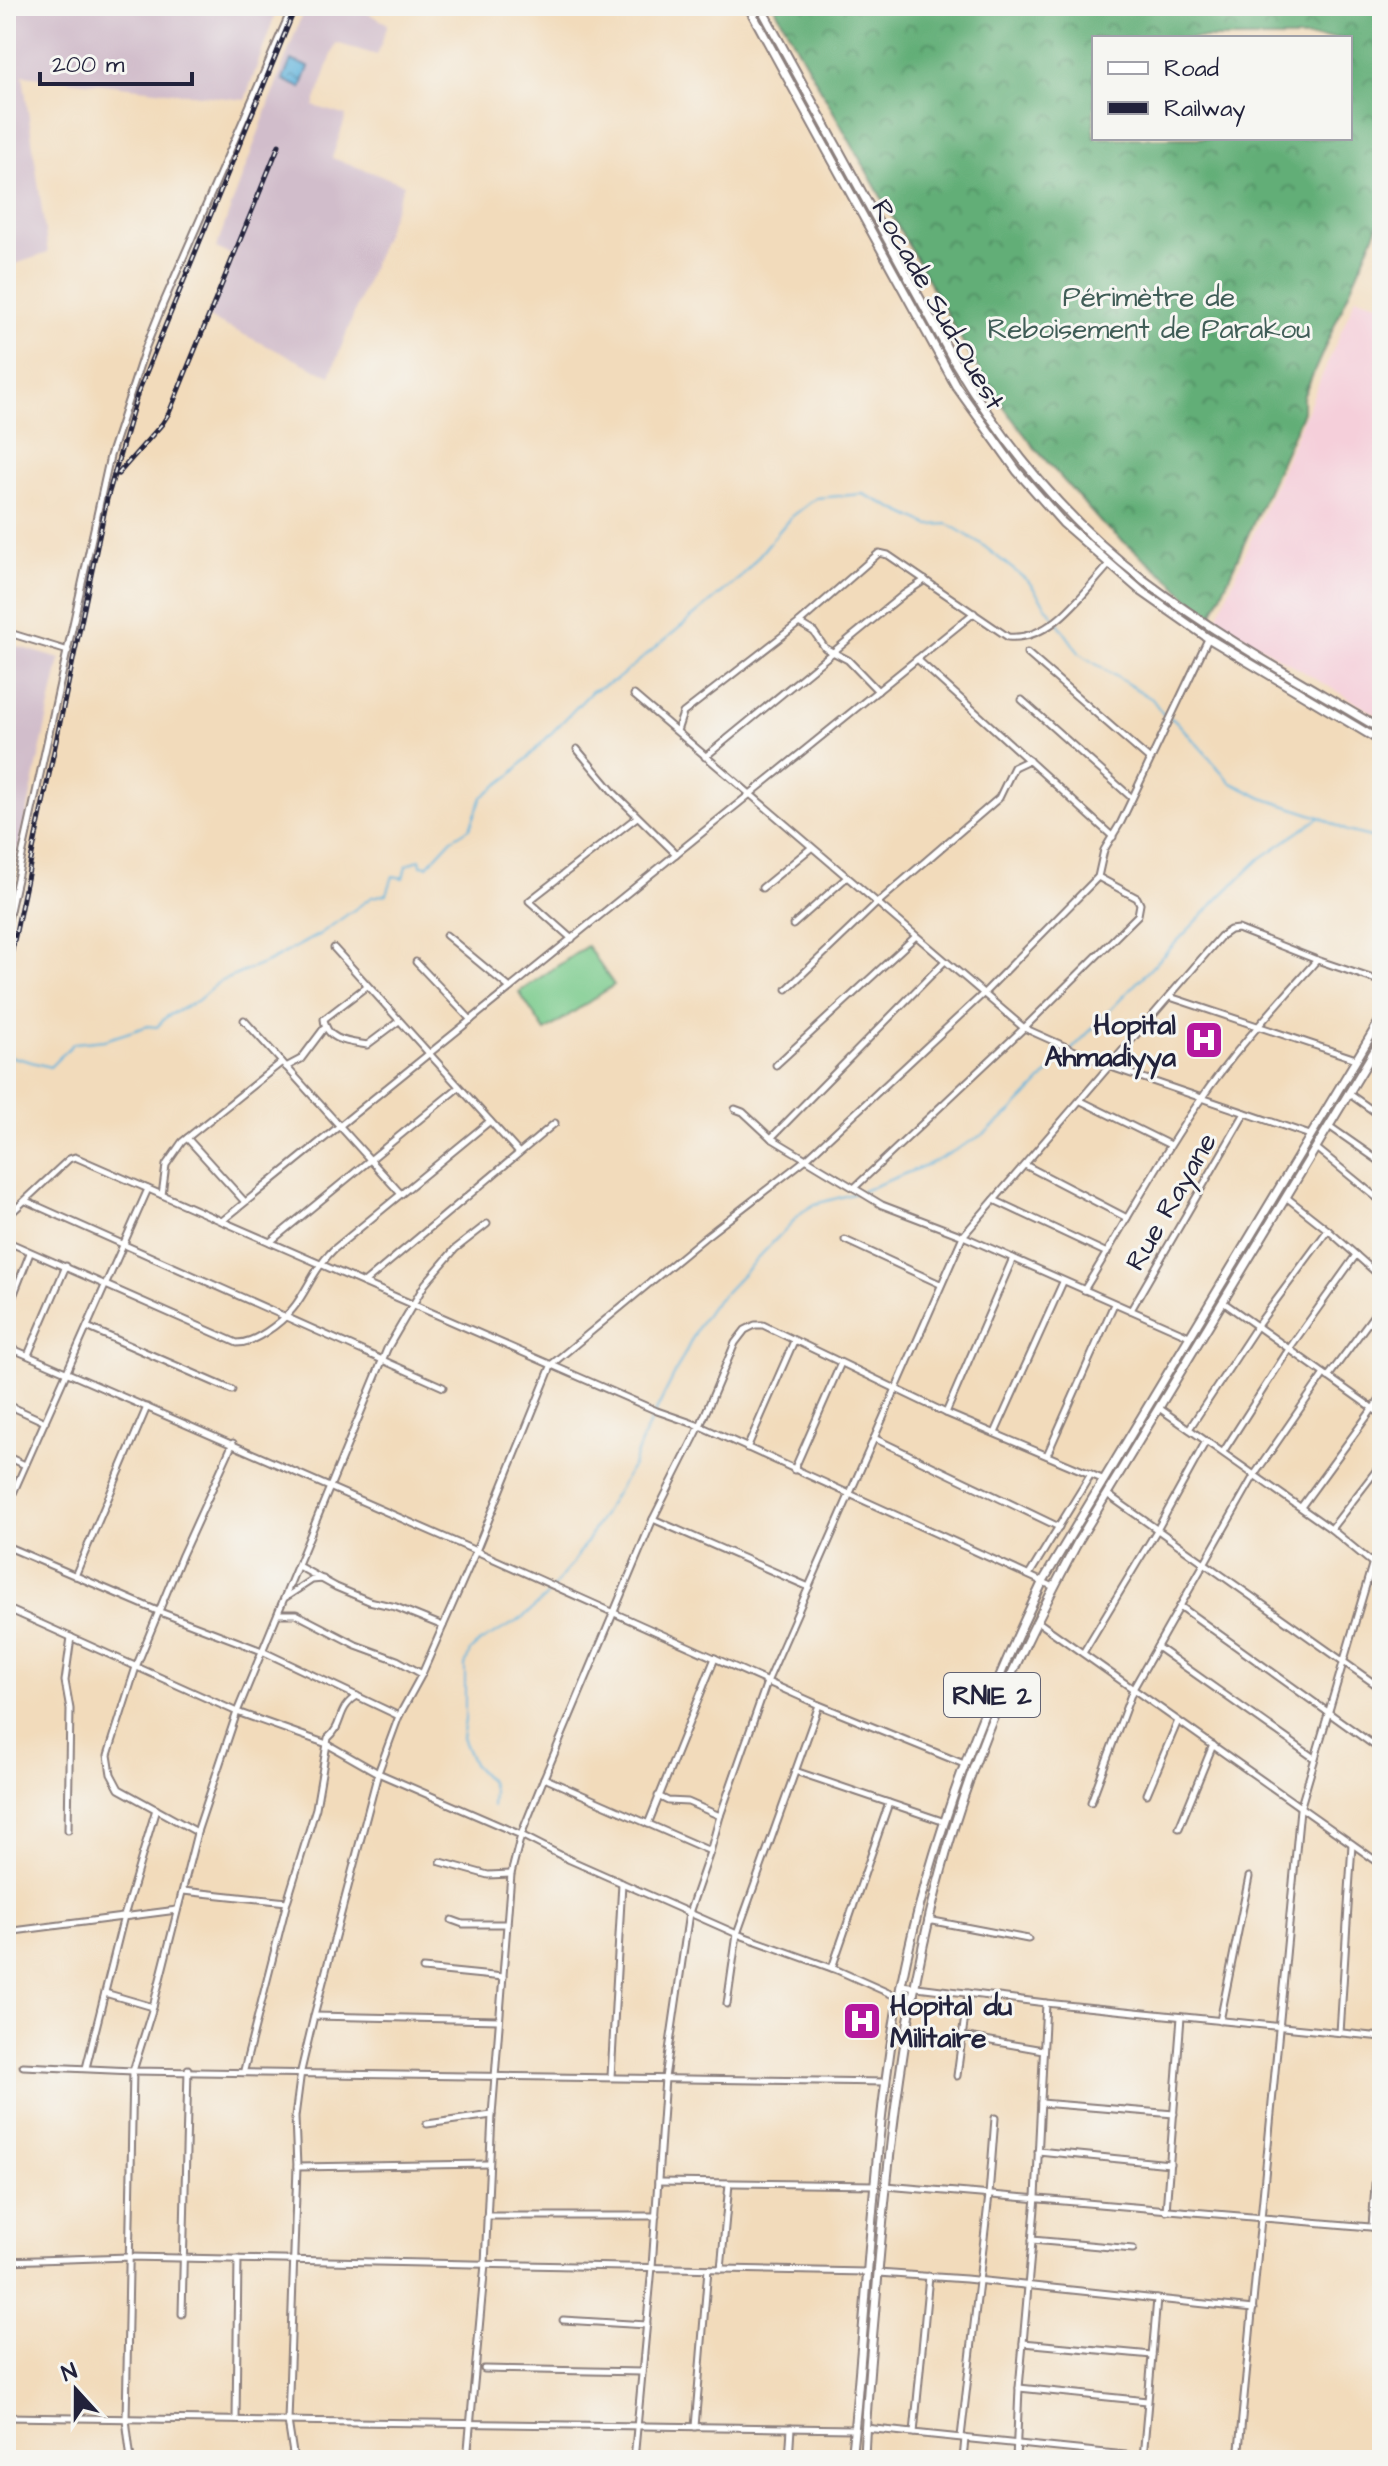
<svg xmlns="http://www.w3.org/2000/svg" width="1388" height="2466" font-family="'Architects Daughter',sans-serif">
  <defs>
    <pattern id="forest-crowns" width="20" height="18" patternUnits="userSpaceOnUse" patternTransform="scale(2)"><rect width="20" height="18" fill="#62ae77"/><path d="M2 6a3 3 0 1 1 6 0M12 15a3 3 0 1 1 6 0" fill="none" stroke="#508d63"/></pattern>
    <pattern id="water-ripples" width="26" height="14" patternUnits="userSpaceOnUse" patternTransform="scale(2)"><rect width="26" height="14" fill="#61b3dc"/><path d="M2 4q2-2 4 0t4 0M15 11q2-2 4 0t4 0" fill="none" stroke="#5091b4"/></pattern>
  </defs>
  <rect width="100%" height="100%" fill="#f6f6f2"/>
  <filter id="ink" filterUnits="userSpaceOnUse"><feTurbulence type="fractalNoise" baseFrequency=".0125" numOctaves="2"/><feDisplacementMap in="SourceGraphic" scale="16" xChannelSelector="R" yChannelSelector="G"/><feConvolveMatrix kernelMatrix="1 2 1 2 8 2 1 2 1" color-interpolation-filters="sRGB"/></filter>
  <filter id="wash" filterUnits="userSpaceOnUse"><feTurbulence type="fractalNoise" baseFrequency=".006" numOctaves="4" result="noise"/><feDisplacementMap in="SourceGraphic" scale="32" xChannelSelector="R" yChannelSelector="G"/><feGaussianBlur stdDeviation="1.8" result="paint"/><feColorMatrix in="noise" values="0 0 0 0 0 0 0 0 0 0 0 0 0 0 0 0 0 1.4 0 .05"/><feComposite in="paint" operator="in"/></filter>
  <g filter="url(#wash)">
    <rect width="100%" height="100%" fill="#f2dbbb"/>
    <polygon fill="#f5cfda" points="1356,297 1382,304 1382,718 1216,620"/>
    <g fill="#d1bdcb">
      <polygon points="6,6 278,6 245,100 23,75 48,253 6,267"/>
      <polygon points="305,6 354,6 388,24 377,55 336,43 314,106 346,116 332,158 404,184 330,376 209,318 234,256 216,248"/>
      <polygon points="6,643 60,659 6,911"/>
    </g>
    <polygon fill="#79ca8b" stroke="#4e7663" stroke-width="2" points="587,946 614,985 545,1031 519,992"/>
    <path fill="url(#forest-crowns)" stroke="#426859" stroke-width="2" fill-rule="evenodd" d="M774,6h608v211l-79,180v15l-94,210 -36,-40 -72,-59 -66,-75 -30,-39 -30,-45zM1094,38h256v100h-256z"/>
    <polygon fill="url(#water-ripples)" stroke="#426a8c" stroke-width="2" points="291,60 309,67 301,88 283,80"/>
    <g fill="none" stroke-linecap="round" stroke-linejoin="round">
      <g stroke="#61b3dc" stroke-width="2">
        <polyline points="1374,621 1375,640 1382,651"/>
        <polyline points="6,1055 50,1067 74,1043 105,1040 148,1026 157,1027 166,1017 197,1001 219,982 270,961 320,934 372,897 387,894 393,876 403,878 406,866 420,859 421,865 427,866 452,839 470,828 482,797 511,775 592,691 616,680 741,577 790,518 816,498 863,494 929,525 948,524 980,543 1029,582 1080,654 1152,699 1163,714 1176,721 1208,756 1230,782 1262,798 1320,817 1347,831 1382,840"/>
        <polyline points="492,1806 493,1791 490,1782 473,1764 462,1738 465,1720 465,1666 470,1651 480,1642 521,1619 545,1598 577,1557 632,1467 644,1435 700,1323 711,1307 802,1212 815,1204 860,1192 936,1161 984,1134 1011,1112 1223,894 1261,858 1319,818"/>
      </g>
    </g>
  </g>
  <g filter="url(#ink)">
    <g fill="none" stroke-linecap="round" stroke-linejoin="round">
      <g stroke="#8a7e7b" stroke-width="9">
        <g id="street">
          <polyline points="799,623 814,632 825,648 848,660 878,691"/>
          <polyline points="6,632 68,651"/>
          <polyline points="1027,653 1150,760"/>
          <polyline points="917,659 1113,837"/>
          <polyline points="634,695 1024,1028 1111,1067 1310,1135"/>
          <polyline points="1022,700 1132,798"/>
          <path d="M677,731l6,-18 116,-90 80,-70 9,2 120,82c44,4 74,-43 101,-72"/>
          <polyline points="577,749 614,793 676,854"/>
          <polyline points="705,757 904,594 925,580"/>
          <polyline points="762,888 811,848"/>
          <polyline points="793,925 846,878"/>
          <polyline points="6,929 110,456 145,349 163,304 293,6"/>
          <polyline points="446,935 510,988"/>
          <polyline points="572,939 529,901 637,817"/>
          <polyline points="334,948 519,1153"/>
          <polyline points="416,962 471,1020"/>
          <path d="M367,986l-43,33c2,22 26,23 43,26l32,-24"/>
          <polyline points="787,989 876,904 999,798 1014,767 1029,760"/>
          <polyline points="1170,997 1356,1059"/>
          <polyline points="244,1020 401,1194"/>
          <polyline points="1374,1052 1382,1058"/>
          <polyline points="776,1065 915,937"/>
          <polyline points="286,1067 301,1059 325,1027"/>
          <polyline points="1348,1093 1382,1117"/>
          <polyline points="1081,1101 1170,1145"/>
          <polyline points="735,1109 743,1112 771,1138 882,1205 963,1236 1189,1336"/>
          <polyline points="1329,1126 1382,1163"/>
          <polyline points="187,1138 245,1202"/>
          <polyline points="771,1138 944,962"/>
          <polyline points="1316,1148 1382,1202"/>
          <polyline points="1025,1165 1127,1218"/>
          <polyline points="854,1188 1024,1028 1138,915 1140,904 1137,898 1098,877"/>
          <polyline points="162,1195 166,1165 182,1142 282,1062"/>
          <polyline points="1286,1197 1328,1230 1382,1278"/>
          <polyline points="994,1200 1107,1253"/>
          <polyline points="26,1201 443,1387"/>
          <polyline points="6,1218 69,1159 75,1157 657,1411 700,1426 1054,1587"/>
          <polyline points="222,1221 974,613"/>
          <polyline points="845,1240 940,1284"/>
          <path d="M6,1241l231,102c11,0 20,-5 29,-11 41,-26 38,-53 67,-82l157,-129"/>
          <polyline points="270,1242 459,1087"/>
          <polyline points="364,1283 555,1123"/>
          <path d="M1084,1290c39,-62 73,-128 115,-188 35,-51 77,-96 118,-142"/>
          <polyline points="1223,1302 1382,1415"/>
          <polyline points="1131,1310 1245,1113"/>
          <polyline points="6,1314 30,1253"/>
          <polyline points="87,1327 232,1390"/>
          <polyline points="6,1346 476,1551 819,1705 964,1764"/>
          <polyline points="28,1355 66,1266"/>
          <polyline points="1328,1377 1382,1304"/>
          <polyline points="6,1404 45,1422"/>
          <polyline points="1159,1408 1331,1529 1382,1571"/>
          <polyline points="946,1413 1013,1258"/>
          <polyline points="1189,1429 1257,1326 1328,1230"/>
          <polyline points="995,1433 1063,1282"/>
          <polyline points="874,1438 1059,1527"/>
          <polyline points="747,1448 794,1341"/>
          <polyline points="1223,1452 1289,1349 1356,1255"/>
          <polyline points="1047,1455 1114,1304"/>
          <polyline points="6,1456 25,1465"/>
          <polyline points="794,1470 841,1363"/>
          <polyline points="1107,1494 1382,1689"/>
          <polyline points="1301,1507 1382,1396"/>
          <polyline points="6,1509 148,1189"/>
          <polyline points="653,1519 809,1587"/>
          <polyline points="1331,1529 1382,1463"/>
          <polyline points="6,1546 160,1612 262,1651 399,1716"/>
          <polyline points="298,1566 336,1587 369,1601 396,1607 443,1626"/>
          <polyline points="1029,1575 1091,1474"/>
          <polyline points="75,1576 147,1407"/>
          <polyline points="286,1597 312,1580 323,1579"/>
          <polyline points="1180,1606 1382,1751"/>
          <polyline points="6,1608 237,1712 327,1744 378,1773 521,1835 570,1860 737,1934 837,1970 911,2003"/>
          <polyline points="278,1614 296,1614 356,1645 397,1660 422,1674"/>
          <polyline points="1037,1621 1382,1865"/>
          <polyline points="1157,1647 1314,1758"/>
          <polyline points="1083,1653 1157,1530 1206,1441"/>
          <polyline points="795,1771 945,1822"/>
          <polyline points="544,1778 653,1519 700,1426 735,1343 745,1330 755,1325 763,1325 946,1413 1102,1479"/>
          <polyline points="1147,1794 1178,1721"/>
          <polyline points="658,1796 668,1801 688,1802 720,1816"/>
          <polyline points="1091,1802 1133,1689 1255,1474 1324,1374"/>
          <polyline points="648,1824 715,1658"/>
          <polyline points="1179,1828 1213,1745"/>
          <polyline points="68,1830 70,1709 65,1681 71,1637"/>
          <polyline points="197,1832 119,1789 111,1774 108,1755 136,1667 182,1555 233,1443"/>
          <polyline points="441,1862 488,1875 511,1874"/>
          <polyline points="183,1891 287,1902"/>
          <polyline points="452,1920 463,1924 507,1924"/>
          <polyline points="928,1920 1028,1939"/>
          <polyline points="6,1932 177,1910"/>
          <polyline points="832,1968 889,1803"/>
          <polyline points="423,1969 503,1977"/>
          <polyline points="901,1985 1046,2003 1382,2037"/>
          <polyline points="105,1993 153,2007"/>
          <polyline points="727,2004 737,1934 819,1705"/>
          <polyline points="314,2016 499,2020"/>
          <polyline points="1220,2021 1249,1877"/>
          <polyline points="1340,2033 1352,1844"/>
          <polyline points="962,2036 1043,2050"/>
          <polyline points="23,2066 133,2071 886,2082"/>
          <polyline points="86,2068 124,1916 156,1809"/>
          <path d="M244,2070l43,-168 29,-94 12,-70c16,-13 8,-29 29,-42"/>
          <polyline points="957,2076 968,1993"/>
          <polyline points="611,2077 622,1883"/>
          <polyline points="1041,2103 1174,2114"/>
          <polyline points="427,2124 492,2115"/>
          <polyline points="1038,2151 1170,2164"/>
          <polyline points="297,2167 489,2164"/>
          <polyline points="658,2182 873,2185"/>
          <polyline points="886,2186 1382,2228"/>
          <polyline points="1166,2211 1181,2017"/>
          <polyline points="487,2216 656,2216"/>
          <polyline points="1372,2227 1382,2089"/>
          <polyline points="1032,2240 1133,2249"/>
          <polyline points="6,2261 129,2257 866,2272"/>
          <polyline points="721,2269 729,2184"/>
          <polyline points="878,2273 966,2279 1253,2309"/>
          <polyline points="182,2314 188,2069"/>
          <polyline points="563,2320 647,2325"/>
          <polyline points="1023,2343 1152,2355"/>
          <polyline points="484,2369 642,2372"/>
          <polyline points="1019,2388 1147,2401"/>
          <polyline points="6,2417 853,2429"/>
          <polyline points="236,2420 238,2259"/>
          <polyline points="695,2427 708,2269"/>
          <polyline points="865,2428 1174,2460"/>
          <polyline points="914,2433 929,2276"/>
          <polyline points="961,2437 989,2195 995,2118"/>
          <polyline points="1143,2458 1157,2299"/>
          <polyline points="131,2460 126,2419 133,2071 153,2007 198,1829 237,1712 387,1349 425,1284 455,1249 487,1224"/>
          <polyline points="294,2460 288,2421 297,2167 295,2117 301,2071 314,2016 378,1773 399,1716 422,1674 476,1551 552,1364 704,1238 805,1160 983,994 1098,877 1104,850 1121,822 1208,639"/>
          <polyline points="467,2460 485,2264 492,2115 511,1874 521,1835 544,1778 710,1851"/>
          <polyline points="634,2460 652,2267 665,2078 689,1913 710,1852 720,1816 767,1682 963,1236 1221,936 1230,930 1238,929 1317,960 1382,982"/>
          <polyline points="789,2460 791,2428"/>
          <polyline points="963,2460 965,2438"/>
          <polyline points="1016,2460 1019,2388 1036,2197 1046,2003"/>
          <polyline points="1238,2460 1300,1809 1372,1565 1382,1552"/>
        </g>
      </g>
      <g stroke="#8a7e7b" stroke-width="11">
        <g id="secondary">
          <polyline points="748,6 956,386 1017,471 1063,523 1141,591 1208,638 1382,742"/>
          <path d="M760,6l194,355c50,83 113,161 191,220 74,56 157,101 237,149"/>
        </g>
      </g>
      <g stroke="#8a7e7b" stroke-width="11">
        <g id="primary">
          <path d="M851,2460c18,-158 20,-318 50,-475 28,-140 80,-275 142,-404l339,-564"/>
          <path d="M864,2460c2,-62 9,-125 14,-187 15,-177 38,-353 101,-520 27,-73 63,-144 100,-213l303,-502"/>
        </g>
      </g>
      <use href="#street" stroke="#fff" stroke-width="5"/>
      <use href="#secondary" stroke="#fff" stroke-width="7"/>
      <use href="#primary" stroke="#fff" stroke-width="7"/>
      <g stroke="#22223b" stroke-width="5">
        <g id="rail">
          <polyline points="118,474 162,424 169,413 279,145"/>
          <polyline points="6,979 107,499 137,395 296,6"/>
        </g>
      </g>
      <use href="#rail" stroke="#f6f6f2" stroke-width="2" stroke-dasharray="6" stroke-linecap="butt"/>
    </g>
  </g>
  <defs>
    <g id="hospital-square" transform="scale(2)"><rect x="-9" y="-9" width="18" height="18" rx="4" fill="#b5179e" stroke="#f6f6f2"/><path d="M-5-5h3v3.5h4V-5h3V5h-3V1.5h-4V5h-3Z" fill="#fff"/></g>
  </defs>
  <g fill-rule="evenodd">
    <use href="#hospital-square" x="1204" y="1040"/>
    <use href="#hospital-square" x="862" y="2021"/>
  </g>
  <g text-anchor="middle" stroke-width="6" stroke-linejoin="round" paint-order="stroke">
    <rect fill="#f6f6f2" stroke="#626272" stroke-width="2" x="944" y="1673" width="96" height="44" rx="6"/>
    <g font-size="26" font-weight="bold" fill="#22223b">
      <text x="992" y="1704">RNIE 2</text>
    </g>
    <g font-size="28" fill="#405d57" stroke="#f6f6f2">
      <text x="1149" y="306">Périmètre de<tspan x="1149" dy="32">Reboisement de Parakou</tspan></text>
    </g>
    <g font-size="28" fill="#22223b" stroke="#f6f6f2">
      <text transform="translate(939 304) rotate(60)" y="10">Rocade Sud-Ouest</text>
      <text transform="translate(1170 1201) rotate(-60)" y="10">Rue Rayane</text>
    </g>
    <g font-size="28" font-weight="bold" fill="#22223b" stroke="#f6f6f2" text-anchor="end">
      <text x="1176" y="1034">Hopital<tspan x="1176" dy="32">Ahmadiyya</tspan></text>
      <text x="890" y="2015" text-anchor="start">Hopital du<tspan x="890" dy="32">Militaire</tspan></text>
    </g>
  </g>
  <rect width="1388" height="2466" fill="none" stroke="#f6f6f2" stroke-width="32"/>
  <rect x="1092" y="36" width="260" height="104" fill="#f6f6f2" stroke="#a1a1a9" stroke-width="2"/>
  <rect x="1108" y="62" width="40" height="12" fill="#ffffff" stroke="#a1a1a9" stroke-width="2"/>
  <text x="1164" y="76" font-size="24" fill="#22223b">Road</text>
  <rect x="1108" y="102" width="40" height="12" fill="#22223b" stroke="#a1a1a9" stroke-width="2"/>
  <text x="1164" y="116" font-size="24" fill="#22223b">Railway</text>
  <g transform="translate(76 2390) rotate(339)" stroke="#f6f6f2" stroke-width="6" paint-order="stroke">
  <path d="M0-6L14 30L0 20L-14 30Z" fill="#22223b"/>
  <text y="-12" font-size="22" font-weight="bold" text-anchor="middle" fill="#22223b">N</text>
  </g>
  <path d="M40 72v12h152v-12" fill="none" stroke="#22223b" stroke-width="4"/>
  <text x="52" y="72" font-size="24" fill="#22223b" stroke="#f6f6f2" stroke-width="6" paint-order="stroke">200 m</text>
</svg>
